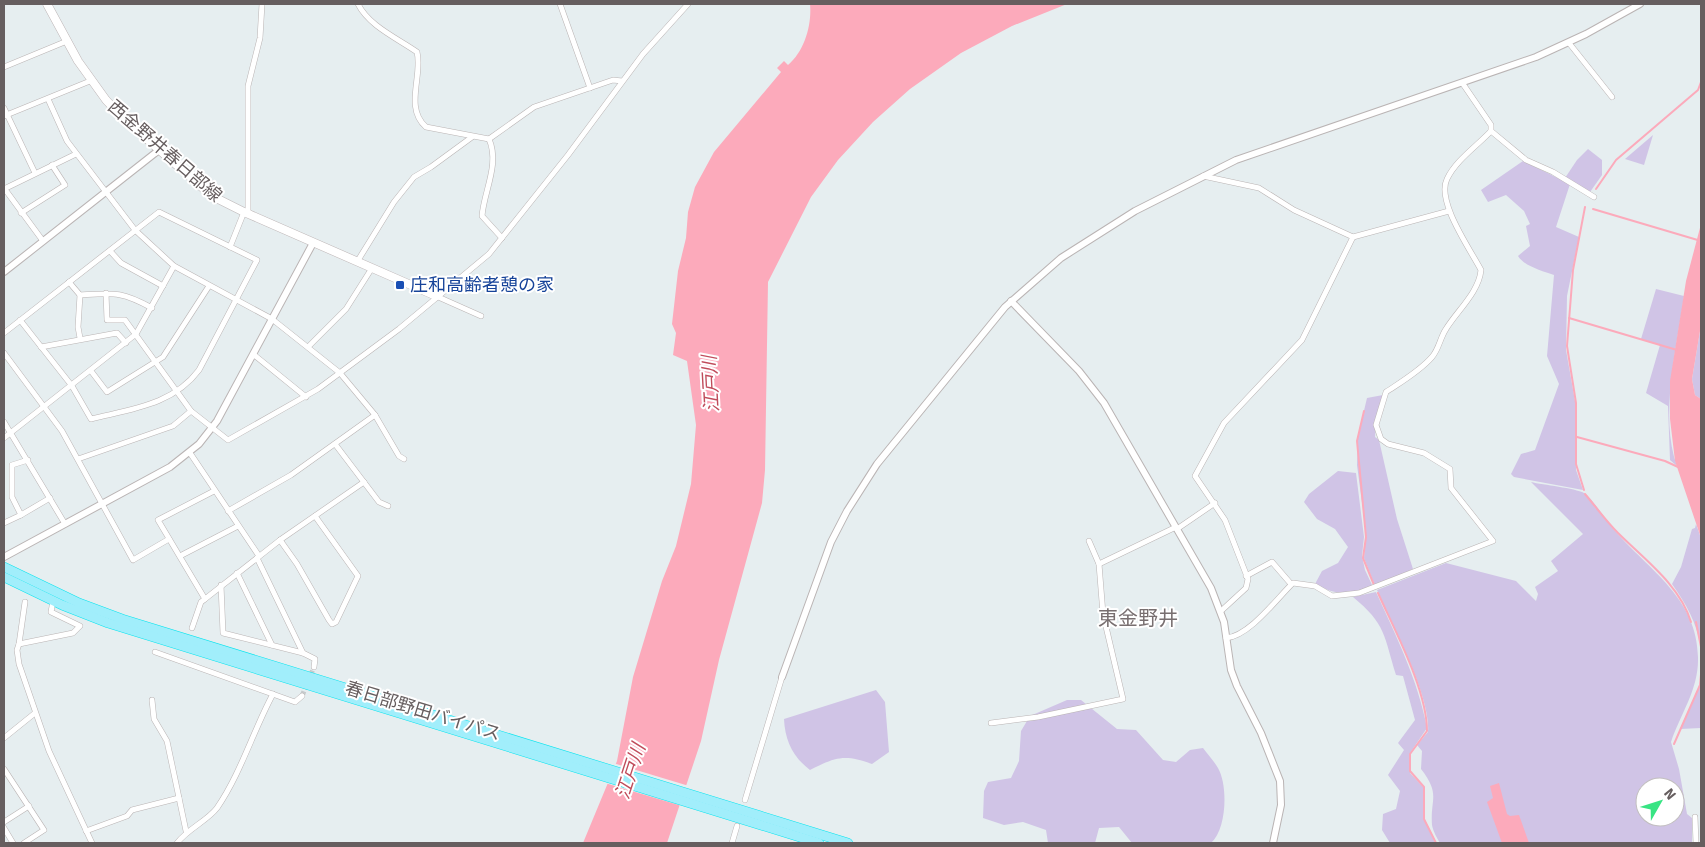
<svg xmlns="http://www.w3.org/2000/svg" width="1705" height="847" font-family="Signika,'Noto Sans JP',sans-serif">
  <rect width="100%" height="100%" fill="#e6eef0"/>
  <g fill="#d0c4e6" fill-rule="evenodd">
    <polygon points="1653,135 1644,165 1625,159"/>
    <polygon points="1588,149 1602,160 1602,175 1590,192 1565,178 1577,160"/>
    <path d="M1523,161l47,23 -14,43 23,10 -12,59 -1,54 9,51 1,69 7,20 -69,-13 -3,-3 10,-20 14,-4 24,-66 -12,-28 7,-81c-12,-4 -30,-9 -36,-19l12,-10 -4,-20 4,-2 -6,-13 -18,-16 -18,7 -7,-12z"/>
    <path d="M1656,289l28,7c-7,51 -25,120 -7,170l-7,-6 -2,-54 -22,-13 14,-48 -19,-6z"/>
    <polygon points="1701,325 1701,399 1695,395 1692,379"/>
    <polygon points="1383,395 1376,420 1375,437 1379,440 1397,519 1413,569 1375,586 1364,558 1366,533 1357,465 1358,436 1367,398"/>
    <path d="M1338,471l18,2 8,64 -2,19 3,14 8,17c-26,7 -33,10 -58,-3l7,-13 16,-8 10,-16 -13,-18 -18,-10 -13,-17 5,-8z"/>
    <path d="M1531,482c12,3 44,6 53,11 9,6 23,29 31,38 35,40 82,67 83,126 1,32 -17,56 -27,85l8,27 8,45 5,4v25h-252c-3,-5 -7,-12 -8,-18 -2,-27 9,-30 -11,-56l1,-18 -5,-6 11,-13c3,-36 -36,-107 -51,-142l69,-27 70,18 20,20 2,-7 -3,-7 23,-16 -7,-10 32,-27zM1645,787h30v30h-30z"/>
    <path d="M1696,524l5,14v109c-5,-25 -14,-42 -29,-63l9,-17 11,-38 3,-1z"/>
    <path d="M1376,592c20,44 42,88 51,136l-17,25v20l14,15 -1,28 12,27h-45l-8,-13 1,-16 13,-5 4,-18 -12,-16 16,-25 -6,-7 17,-23 -12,-44 -7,-1c-12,-39 -10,-51 -43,-78z"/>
    <polygon points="1701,674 1701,728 1680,729 1700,685"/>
    <path d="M876,690l9,12 4,50 -17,12c-28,-10 -36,-7 -62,6 -17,-13 -25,-29 -26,-51z"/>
    <path d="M1067,700h14l36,29 19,1 27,30 13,2 14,-12 13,-2c5,7 11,13 15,20 10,17 9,61 -7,75h-79l-13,-16 -20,1 -4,15h-47l-2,-13 -23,-8 -19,3 -21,-7 1,-27 4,-9 23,-4 8,-17 2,-30 9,-15z"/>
  </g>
  <g fill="#fcaabb">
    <path d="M810,4h257l-55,22 -51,27 -51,36 -37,33 -35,38 -27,37 -43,85 -3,188 -3,33 -43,157 -18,81 -34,102h-84l34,-82 16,-84 29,-96 14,-35 15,-62 5,-59 -9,-64 -14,-6 3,-22 -4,-9 6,-53 8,-33 2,-26 7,-25 19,-35 67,-80 -4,-4 7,-7 4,4c17,-14 24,-41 22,-61z"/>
    <polygon points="1701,224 1701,325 1692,379 1695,395 1701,399 1701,538 1675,461 1670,419 1670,381 1686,281"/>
    <polygon points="1499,783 1507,814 1510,816 1519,815 1529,843 1502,843 1487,802 1493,798 1490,786"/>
  </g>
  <polygon fill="#e6eef0" points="613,763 689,786 682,806 605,783"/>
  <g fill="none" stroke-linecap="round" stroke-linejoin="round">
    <g stroke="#fcaabb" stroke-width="2">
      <polyline points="1596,189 1616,160 1698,90 1701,82"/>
      <polyline points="1593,209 1701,241"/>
      <polyline points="1569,318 1677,350"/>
      <polyline points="1364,411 1357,441 1366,537 1363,558 1374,585"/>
      <polyline points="1577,437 1665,461 1678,467"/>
      <polyline points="1584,490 1576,464 1576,403 1567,346 1573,270 1585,207"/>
      <path d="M1585,494c11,13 21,27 33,39 26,26 62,52 73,89"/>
      <path d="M1378,593c17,38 49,97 49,138l-17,23v17l14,16v32l12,24"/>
      <polyline points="1696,622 1701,647"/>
      <polyline points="1674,744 1700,685 1701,674"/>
    </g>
    <polyline stroke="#c6cacc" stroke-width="5" stroke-dasharray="5 2.5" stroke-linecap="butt" points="302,696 314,667"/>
    <g stroke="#bab4b4" stroke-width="6">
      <g id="minor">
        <path d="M358,4c11,22 39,34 59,48 6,23 -13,56 9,75l63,12 45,-32 79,-27 9,1"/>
        <polyline points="560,4 590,88"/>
        <polyline points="1569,43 1612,97"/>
        <polyline points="4,67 67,41"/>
        <polyline points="1463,84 1491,125 1491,131 1526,160 1553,172 1594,197"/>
        <polyline points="48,99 67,141 135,230 174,266 272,319 340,373 375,415 399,456 404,459"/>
        <polyline points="4,108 35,173"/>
        <polyline points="4,116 90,81"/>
        <path d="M489,139c11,25 -5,52 -7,77l20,22"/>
        <polyline points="1203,176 1259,188 1294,210 1353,237 1449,211"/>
        <polyline points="4,188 43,241"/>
        <polyline points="4,189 76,154"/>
        <polyline points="21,213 65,185 52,165"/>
        <polyline points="248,214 248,86 260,38 262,4"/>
        <polyline points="230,247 244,212"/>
        <polyline points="110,251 121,263 163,286"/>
        <polyline points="357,262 394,202 414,177 431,167 472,137"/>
        <path d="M69,282l11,13c34,-2 41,-4 72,13"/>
        <polyline points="106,293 107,320 125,320 191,411 228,440 318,389 399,329 489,254 568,155 643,54 688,4"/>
        <polyline points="436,296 481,316"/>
        <path d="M4,333l155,-121 98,48 -58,110c-26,35 -68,39 -108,49l-19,-33 -52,-66"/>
        <polyline points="80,338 78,327 80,295"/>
        <polyline points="41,347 117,333 126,343"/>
        <polyline points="308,347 346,309 372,268"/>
        <polyline points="4,353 62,431 133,560 169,539"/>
        <polyline points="253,354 306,397"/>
        <polyline points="91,371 107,392 163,357 209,286"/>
        <polyline points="4,422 65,524"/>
        <polyline points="4,438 136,334 174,266"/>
        <polyline points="335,444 379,502 388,506"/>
        <polyline points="190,453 259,556"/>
        <polyline points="78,459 173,426 191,411"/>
        <polyline points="28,460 12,465 12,497 21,515 50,498"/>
        <polyline points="228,511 291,475 375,415"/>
        <polyline points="4,523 21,515"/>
        <polyline points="1177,529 1215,503"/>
        <polyline points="280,540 297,564 329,620 332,624 336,622 358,576 315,516"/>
        <polyline points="180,556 238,526"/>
        <polyline points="257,558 303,653"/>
        <polyline points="1099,564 1176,527"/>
        <polyline points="237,573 272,645"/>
        <polyline points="1246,576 1272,562 1291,584"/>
        <polyline points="221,585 223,633 303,653 315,659 314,667"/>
        <polyline points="205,599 158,520 214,491"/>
        <polyline points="53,601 51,612 80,626 73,633 19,644 17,650 19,664 49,751 92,843"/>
        <polyline points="1221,611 1246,588 1248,579 1225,520 1195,476 1224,423 1302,340 1353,237"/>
        <polyline points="192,628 201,602 205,599 280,540 364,482"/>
        <path d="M1226,638c24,-2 52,-41 67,-55l22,3 17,10 27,-3 134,-52 -42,-53 -1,-19 -26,-16 -36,-9 -7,-5 -5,-14 10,-33c15,-10 34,-21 46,-35 7,-8 8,-19 14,-28 11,-18 33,-37 35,-59 -11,-21 -45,-69 -34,-91 9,-19 30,-33 44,-48"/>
        <polyline points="19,644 25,602"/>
        <polyline points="155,652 295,702 302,696"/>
        <polyline points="152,700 154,719 167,741 186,831"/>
        <polyline points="991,723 1038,717 1123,699 1103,614 1099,564 1089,541"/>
        <polyline points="4,738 35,713"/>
        <polyline points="4,769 44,830 24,843"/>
        <polyline points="745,800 782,677"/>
        <polyline points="1695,817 1696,843"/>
        <polyline points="4,822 29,806"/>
        <polyline points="4,828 13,843"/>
        <polyline points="86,831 127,816 132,810 179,798"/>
        <path d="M177,843c12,-15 30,-22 40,-35 24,-35 36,-77 56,-114"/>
        <polyline points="732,843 737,826"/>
      </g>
    </g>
    <g stroke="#bab4b4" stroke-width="8">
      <g id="tertiary">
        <polyline points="4,272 159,150"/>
        <polyline points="1011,301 1079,371 1104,403 1211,588 1224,622 1231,670 1237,686 1261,733 1280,781 1281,805 1273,843"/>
        <polyline points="4,557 170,467 199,444 217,421 313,243"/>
        <polyline points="782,677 831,542 847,511 877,464 1005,307 1061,258 1135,211 1236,160 1536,57 1586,34 1640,4"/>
      </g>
    </g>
    <g stroke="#bdb5b6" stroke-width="9">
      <polyline id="secondary" points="47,4 78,61 106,100 124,119 212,196 244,212 436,296"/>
    </g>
    <g stroke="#08e4ee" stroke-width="10">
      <g id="trunk">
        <polyline points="4,567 79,603 122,619 848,843"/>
        <polyline points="4,577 62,605 108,623 819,843"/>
      </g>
    </g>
    <use href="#minor" stroke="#fff" stroke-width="5"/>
    <use href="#tertiary" stroke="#fff" stroke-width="6"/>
    <use href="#secondary" stroke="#fff" stroke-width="8"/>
    <use href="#trunk" stroke="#a1eefb" stroke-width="9"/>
  </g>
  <rect fill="#1a4fb4" stroke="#fff" stroke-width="2" x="395" y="280" width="10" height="10" rx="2.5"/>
  <g text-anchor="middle" stroke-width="4" stroke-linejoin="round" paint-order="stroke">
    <g font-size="18" fill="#665e5f" stroke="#fff">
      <text transform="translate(165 151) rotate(41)" y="6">西金野井春日部線</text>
      <text transform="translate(423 711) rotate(17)" y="6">春日部野田バイパス</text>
    </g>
    <g font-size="18" fill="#164399" stroke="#fff" text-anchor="start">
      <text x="410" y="291">庄和高齢者憩の家</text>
    </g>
    <g font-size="19" font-style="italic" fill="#c04c5b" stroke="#fff">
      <text transform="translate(710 384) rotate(-93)" y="7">江戸川</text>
      <text transform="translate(630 771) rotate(-72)" y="7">江戸川</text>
    </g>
    <g font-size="20" fill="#786f70" stroke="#fff">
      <text x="1138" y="625">東金野井</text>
    </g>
  </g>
  <rect width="1705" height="847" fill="none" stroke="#665e5f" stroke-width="10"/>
  <g transform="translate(1660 802) rotate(51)"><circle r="24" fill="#ffffff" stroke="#c2bfbf"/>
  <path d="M0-4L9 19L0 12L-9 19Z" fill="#38e483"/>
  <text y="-8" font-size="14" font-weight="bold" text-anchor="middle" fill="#665e5f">N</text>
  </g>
</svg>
